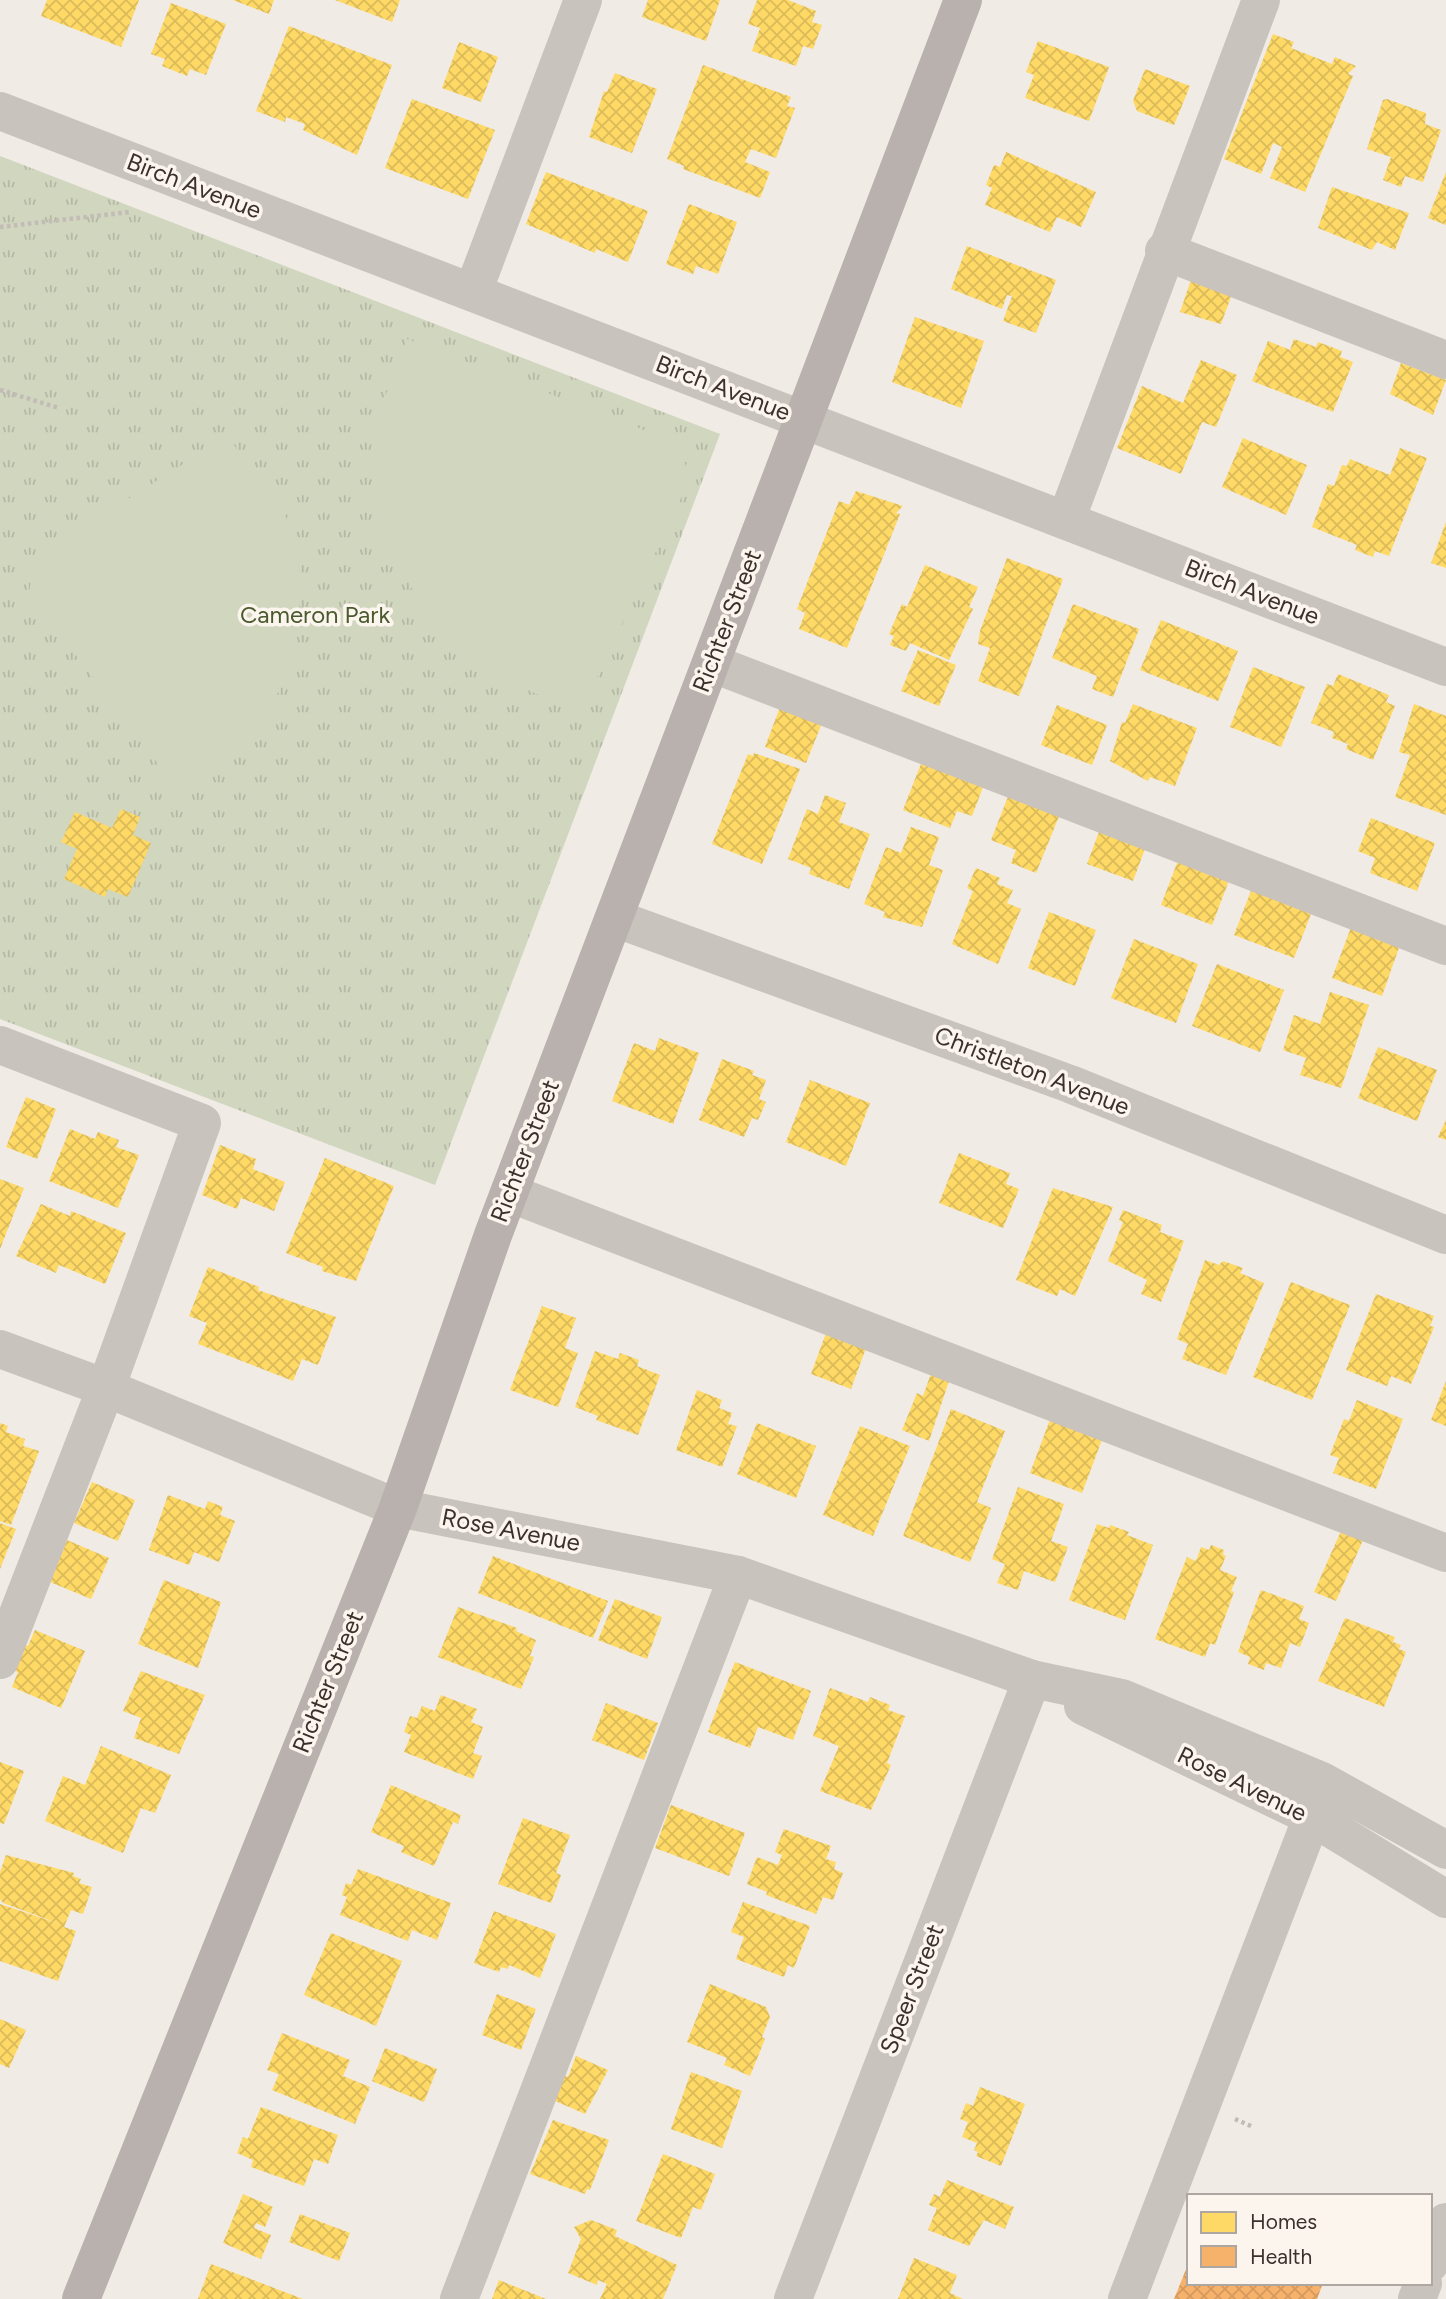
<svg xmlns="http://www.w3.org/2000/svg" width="1446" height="2299" font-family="Figtree,sans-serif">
  <defs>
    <pattern id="park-tufts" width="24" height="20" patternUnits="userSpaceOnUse" patternTransform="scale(1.75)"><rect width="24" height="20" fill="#d1d6bf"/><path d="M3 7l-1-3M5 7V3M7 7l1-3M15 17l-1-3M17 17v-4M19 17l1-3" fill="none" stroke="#b4b8a4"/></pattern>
    <pattern id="homes-cross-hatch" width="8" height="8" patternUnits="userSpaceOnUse" patternTransform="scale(1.75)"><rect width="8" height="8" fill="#ffd966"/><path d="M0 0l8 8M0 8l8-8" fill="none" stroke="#dbbb59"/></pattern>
    <pattern id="health-cross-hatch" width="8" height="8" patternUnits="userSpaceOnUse" patternTransform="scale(1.75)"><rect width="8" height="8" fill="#f6b26b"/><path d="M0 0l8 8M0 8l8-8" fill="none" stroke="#d4995d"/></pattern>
  </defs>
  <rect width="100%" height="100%" fill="#f0ebe5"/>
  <polygon fill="url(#park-tufts)" points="0,156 720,434 435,1185 0,1019"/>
  <g fill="#d1d6bf">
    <polygon points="407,339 678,443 690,479 580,713 498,677 431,621 374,524 371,434"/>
    <polygon points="227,436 284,510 303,583 289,671 255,738 183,797 29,593 34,559"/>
  </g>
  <g fill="url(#homes-cross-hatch)">
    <polygon points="47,0 139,0 121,47 41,16"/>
    <polygon points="233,0 274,0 269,14"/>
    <polygon points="335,0 400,0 392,22"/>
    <polygon points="648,0 720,0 706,41 642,17"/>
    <polygon points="757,0 788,0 816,11 812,22 822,25 813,49 803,46 796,66 752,51 760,28 748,24"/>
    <polygon points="171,3 226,24 206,75 190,69 187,76 162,66 165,59 151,54"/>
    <polygon points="289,26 392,65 357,155 303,130 305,124 286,117 285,122 256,111"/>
    <polygon points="1273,34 1294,42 1291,48 1332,64 1335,57 1356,66 1348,74 1353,76 1305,192 1270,178 1282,147 1273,143 1261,174 1224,159"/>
    <polygon points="1038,41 1109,67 1089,121 1025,98 1034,75 1026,72"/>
    <polygon points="459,42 498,57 481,102 442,88"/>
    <polygon points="703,65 791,97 787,106 795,108 776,158 751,149 745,162 770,172 760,198 683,169 684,166 667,159"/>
    <polygon points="1145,69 1190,86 1174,125 1137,111 1133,101"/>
    <polygon points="615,73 657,89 632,153 589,137 604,91 607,92"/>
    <polygon points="412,99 495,130 468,199 385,168"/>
    <polygon points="1387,99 1426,113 1425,124 1441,130 1423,182 1405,176 1401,187 1383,180 1391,157 1367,149 1383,100"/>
    <polygon points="1006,152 1096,192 1081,227 1057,217 1050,232 985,205 992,188 986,185 994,165 1000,167"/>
    <polygon points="546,172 648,211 628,262 596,249 595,253 526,224"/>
    <polygon points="1446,172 1446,225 1428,218"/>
    <polygon points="1332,187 1409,213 1395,250 1377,242 1372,250 1318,228"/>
    <polygon points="689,204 737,222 718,274 696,266 693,274 666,264"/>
    <polygon points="967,246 1056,280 1036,333 1003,321 1012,296 1007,295 1002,309 951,289"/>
    <polygon points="1194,271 1235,286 1221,324 1180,312"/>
    <polygon points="915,317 984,341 961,408 892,382"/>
    <polygon points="1294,339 1316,347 1318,342 1342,351 1340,357 1353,362 1333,412 1252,381 1268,341 1290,350"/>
    <polygon points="1201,360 1237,375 1216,427 1202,422 1181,474 1117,448 1142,386 1183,403"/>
    <polygon points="1401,363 1446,380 1433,415 1390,394"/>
    <polygon points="1243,438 1307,465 1286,515 1222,487"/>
    <polygon points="1400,448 1427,458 1389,556 1375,551 1373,557 1355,550 1357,545 1312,527 1328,484 1334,486 1342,465 1347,466 1350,459 1390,475"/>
    <polygon points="856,491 903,506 896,513 900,514 847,648 799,629 805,613 797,609 839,501 849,505"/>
    <polygon points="1446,522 1446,568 1431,563"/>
    <polygon points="1007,558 1063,579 1019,696 978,681 990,648 978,644 980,631"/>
    <polygon points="925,565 978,587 969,607 973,609 949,660 910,643 906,651 890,645 894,636 889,634 902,604 907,607"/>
    <polygon points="1073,604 1139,629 1113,697 1092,689 1097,676 1052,658"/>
    <polygon points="1161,620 1238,651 1218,701 1140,670"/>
    <polygon points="918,650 956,665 939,706 901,691"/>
    <polygon points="1253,667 1305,687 1281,747 1230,727"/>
    <polygon points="1338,674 1389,695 1386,702 1395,706 1373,760 1346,749 1348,744 1332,738 1334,732 1311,723 1327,684 1333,686"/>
    <polygon points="1133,704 1197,728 1175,786 1150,777 1148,781 1110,761 1122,722 1125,723"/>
    <polygon points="1414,704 1446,716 1446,815 1395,797 1410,755 1399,752"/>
    <polygon points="1057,705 1107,725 1092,765 1041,745"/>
    <polygon points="780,707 822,723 806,763 765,747"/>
    <polygon points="754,753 800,769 762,864 712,844 748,754 753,756"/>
    <polygon points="924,756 985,782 972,816 957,811 950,828 903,810"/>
    <polygon points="1011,789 1062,809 1036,873 1011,863 1016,850 991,840"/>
    <polygon points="825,795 846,803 839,822 870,834 849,889 809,874 811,868 788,859 807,809 818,814"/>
    <polygon points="121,809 140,817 133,835 151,843 128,897 108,889 105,897 64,879 77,849 61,842 75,812 112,828"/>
    <polygon points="1371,818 1435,843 1417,891 1370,873 1375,858 1358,851"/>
    <polygon points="1103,821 1149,838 1133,881 1087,864"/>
    <polygon points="911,827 939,837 929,865 943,870 922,927 883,917 885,912 864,904 886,847 901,853"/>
    <polygon points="1179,858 1230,878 1212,925 1161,905"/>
    <polygon points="976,868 1000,878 997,884 1013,890 1007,903 1021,909 998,964 952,944 973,891 967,888"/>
    <polygon points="1254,883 1314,906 1294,958 1234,935"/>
    <polygon points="1049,912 1096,930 1075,986 1028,968"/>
    <polygon points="1353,922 1402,939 1382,996 1332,978"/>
    <polygon points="1134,939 1198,964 1176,1023 1111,998"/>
    <polygon points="1217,964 1284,990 1260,1052 1192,1026"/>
    <polygon points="1330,992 1369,1005 1341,1088 1300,1075 1306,1058 1283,1050 1294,1015 1320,1024"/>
    <polygon points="659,1038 699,1053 673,1124 612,1101 634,1043 655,1051"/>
    <polygon points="1378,1047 1437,1070 1417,1121 1358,1098"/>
    <polygon points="722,1059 754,1071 752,1075 766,1080 759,1099 766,1102 758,1120 752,1118 744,1137 699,1120"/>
    <polygon points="810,1080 870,1103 846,1166 786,1142"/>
    <polygon points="26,1097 56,1109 37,1159 6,1147"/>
    <polygon points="1446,1120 1446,1140 1438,1137"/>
    <polygon points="70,1129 95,1139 98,1132 119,1140 116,1147 139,1155 118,1208 49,1181"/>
    <polygon points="220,1145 256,1159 253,1169 285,1182 274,1211 241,1198 237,1209 202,1195"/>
    <polygon points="959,1153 1010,1173 1006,1184 1019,1189 1003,1228 939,1203"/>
    <polygon points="325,1158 394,1186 356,1281 322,1271 323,1267 286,1253"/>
    <polygon points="0,1179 24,1188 0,1249"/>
    <polygon points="1053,1188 1113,1207 1075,1296 1060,1289 1057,1296 1016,1280"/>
    <polygon points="41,1204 70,1216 71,1211 126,1233 105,1284 59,1265 56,1273 16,1256"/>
    <polygon points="1123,1210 1162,1225 1160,1232 1184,1241 1161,1302 1141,1294 1147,1280 1108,1261 1123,1222 1119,1220"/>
    <polygon points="1205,1260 1219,1265 1223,1261 1243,1268 1240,1273 1264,1283 1226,1375 1182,1359 1188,1344 1177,1339"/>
    <polygon points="208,1267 259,1287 258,1290 336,1317 318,1365 302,1359 293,1381 198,1344 207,1323 189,1316"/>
    <polygon points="1291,1282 1350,1305 1312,1400 1253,1377"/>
    <polygon points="1376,1294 1434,1316 1430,1326 1434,1327 1411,1384 1391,1376 1387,1386 1346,1370"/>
    <polygon points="542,1306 576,1318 565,1348 578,1353 558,1407 510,1390"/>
    <polygon points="826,1333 866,1348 851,1389 811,1374"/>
    <polygon points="595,1351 618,1359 620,1353 639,1360 637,1366 660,1375 638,1435 596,1420 598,1416 575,1407"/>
    <polygon points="933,1368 951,1375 929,1441 902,1430 917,1393 923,1396"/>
    <polygon points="1446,1381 1446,1426 1431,1420"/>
    <polygon points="697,1390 722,1400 719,1408 732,1413 728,1424 737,1426 722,1467 676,1450"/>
    <polygon points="1357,1400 1403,1419 1376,1489 1333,1473 1339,1458 1330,1455 1344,1419 1349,1421"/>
    <polygon points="951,1409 1005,1431 977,1502 991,1508 970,1562 903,1536"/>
    <polygon points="1051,1417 1103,1437 1082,1493 1030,1473"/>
    <polygon points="0,1423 8,1426 6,1432 25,1439 23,1446 39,1451 11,1525 0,1521"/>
    <polygon points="757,1423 816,1446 796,1498 737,1474"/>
    <polygon points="860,1426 910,1446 873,1536 823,1515"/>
    <polygon points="92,1482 135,1500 118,1541 74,1523"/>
    <polygon points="1018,1487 1064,1504 1051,1541 1068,1547 1055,1582 1024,1571 1018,1590 997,1583 1005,1564 992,1559"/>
    <polygon points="168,1495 205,1509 208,1501 223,1507 220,1515 235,1521 219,1562 194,1552 189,1565 149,1550"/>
    <polygon points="0,1523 16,1529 0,1569"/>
    <polygon points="1097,1524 1109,1528 1110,1525 1129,1532 1127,1535 1153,1545 1125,1620 1069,1600"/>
    <polygon points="1341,1531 1363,1540 1336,1601 1314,1592"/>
    <polygon points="67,1540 109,1558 91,1599 50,1582"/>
    <polygon points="1211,1545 1224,1550 1223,1555 1226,1556 1220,1570 1237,1577 1231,1591 1234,1592 1215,1645 1210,1643 1205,1657 1155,1639 1187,1557 1196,1561 1201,1547 1209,1550"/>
    <polygon points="493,1556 608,1601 593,1638 478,1593"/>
    <polygon points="164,1580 221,1602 198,1668 138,1644"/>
    <polygon points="1261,1590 1304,1606 1299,1619 1309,1623 1300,1647 1290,1643 1281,1668 1266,1663 1264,1670 1248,1664 1250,1657 1238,1652"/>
    <polygon points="615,1599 662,1617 647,1659 598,1640"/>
    <polygon points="458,1607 517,1628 516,1631 536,1640 530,1656 534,1657 521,1689 438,1657"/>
    <polygon points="1345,1618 1395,1637 1393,1642 1401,1645 1399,1649 1406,1652 1384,1707 1318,1681"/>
    <polygon points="35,1630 85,1651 61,1708 12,1687 18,1672 10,1669 20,1643 28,1646"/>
    <polygon points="735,1662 811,1691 793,1740 758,1727 750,1748 708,1732"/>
    <polygon points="141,1671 205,1695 179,1754 134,1738 141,1718 123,1711"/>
    <polygon points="830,1688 868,1702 870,1697 890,1705 888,1710 905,1716 887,1763 891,1765 871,1810 820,1791 839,1746 813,1736"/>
    <polygon points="441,1695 477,1709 471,1722 483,1727 473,1753 482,1756 473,1779 404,1752 411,1735 404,1732 410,1716 417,1718 422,1706 435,1711"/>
    <polygon points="606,1703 658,1723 644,1760 592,1740"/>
    <polygon points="101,1746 171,1775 155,1813 141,1808 123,1853 45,1821 63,1776 85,1785"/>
    <polygon points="0,1762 24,1771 4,1824 0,1823"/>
    <polygon points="391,1785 461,1815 458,1824 453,1822 434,1866 401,1852 404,1846 371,1832"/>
    <polygon points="671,1805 745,1833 729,1876 655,1848"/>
    <polygon points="523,1818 570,1835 556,1873 561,1875 551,1903 498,1884"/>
    <polygon points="784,1829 831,1846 826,1859 836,1862 834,1869 843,1873 833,1900 823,1897 816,1914 766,1895 767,1892 747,1884 757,1857 778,1865 782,1855 775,1852"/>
    <polygon points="6,1855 74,1873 73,1876 81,1879 79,1883 92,1887 83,1914 71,1910 64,1927 76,1931 58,1981 0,1961 0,1904 60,1924 3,1903 0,1899 0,1872"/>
    <polygon points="358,1869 451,1903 437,1940 412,1930 408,1941 340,1915 347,1897 342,1895 346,1883 351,1885"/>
    <polygon points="743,1902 810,1926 794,1968 788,1965 784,1977 736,1959 744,1937 731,1932"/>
    <polygon points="494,1911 556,1934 540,1978 509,1965 508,1969 501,1967 499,1972 474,1963"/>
    <polygon points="331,1933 402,1961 376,2026 304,1995"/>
    <polygon points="710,1984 766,2007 770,2017 762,2037 765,2039 750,2076 724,2065 727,2058 687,2042"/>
    <polygon points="497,1994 536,2009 521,2050 482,2035"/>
    <polygon points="0,2019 26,2030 9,2068 0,2064"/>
    <polygon points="282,2033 350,2060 343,2076 370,2087 355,2124 272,2090 279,2074 267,2070"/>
    <polygon points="385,2048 437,2069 424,2102 372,2081"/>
    <polygon points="576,2056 608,2070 585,2114 553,2100 563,2075 568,2077"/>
    <polygon points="691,2072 742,2091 722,2148 671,2129"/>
    <polygon points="980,2087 1025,2104 1001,2166 976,2156 978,2152 974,2150 977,2143 962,2137 968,2122 960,2119 966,2103 973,2106"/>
    <polygon points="261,2107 338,2135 328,2164 314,2159 304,2186 251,2167 253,2160 237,2153 243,2137 248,2139"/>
    <polygon points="553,2120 609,2140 590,2190 587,2189 585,2194 530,2174"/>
    <polygon points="663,2154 715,2174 701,2210 693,2207 681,2238 636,2221"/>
    <polygon points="947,2180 1014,2207 1005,2229 984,2220 969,2246 928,2230 937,2208 929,2205 934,2194 940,2197"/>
    <polygon points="243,2194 273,2207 265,2227 256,2223 254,2228 271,2235 261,2259 223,2243"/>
    <polygon points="300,2214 350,2233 339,2261 289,2242"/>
    <polygon points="591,2220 617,2230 615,2236 677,2265 663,2299 600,2299 607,2284 598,2280 597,2285 568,2273 581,2239 574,2227"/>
    <polygon points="914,2258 957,2275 950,2293 963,2299 898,2299"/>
    <polygon points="211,2264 303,2299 198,2299"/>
    <polygon points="499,2280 546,2299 492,2299"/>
  </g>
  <polygon fill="url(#health-cross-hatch)" points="1189,2262 1189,2283 1323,2283 1317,2299 1174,2299"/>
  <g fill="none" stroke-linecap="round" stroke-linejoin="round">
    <g stroke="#c2bbb6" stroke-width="4.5" stroke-dasharray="3.5 3.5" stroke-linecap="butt">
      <polyline points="0,227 130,212"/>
      <polyline points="0,390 59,408"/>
      <polyline points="1235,2119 1251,2126"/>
    </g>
    <g stroke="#c9c3be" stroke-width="38">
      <polyline points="0,111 1446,667"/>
      <polyline points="1164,251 1446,360"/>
      <polyline points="473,292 583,0"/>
      <polyline points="1066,520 1261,0"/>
      <polyline points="711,663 1446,946"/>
      <polyline points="614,918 1070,1084 1446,1235"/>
      <polyline points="0,1045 202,1123 106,1388 0,1660"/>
      <polyline points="509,1193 1446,1553"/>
      <polyline points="0,1349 106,1388 398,1508 738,1575 1032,1679 1122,1698 1322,1781 1446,1850"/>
      <polyline points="1083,1706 1312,1817 1446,1899"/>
      <polyline points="1430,2263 1446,2222"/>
      <polyline points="459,2299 738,1575"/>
      <polyline points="793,2299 1032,1679"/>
      <polyline points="1127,2299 1312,1817"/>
      <polyline points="1417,2299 1423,2283"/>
    </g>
    <polyline stroke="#b8b1ad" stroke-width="38" points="81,2299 398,1508 493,1235 963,0"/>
  </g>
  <g text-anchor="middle" stroke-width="7" stroke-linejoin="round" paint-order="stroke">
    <g font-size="24" fill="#3b302b" stroke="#fbf5ee">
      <text transform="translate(194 186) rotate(21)" y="8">Birch Avenue</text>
      <text transform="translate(723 388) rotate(21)" y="8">Birch Avenue</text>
      <text transform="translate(1252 592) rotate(21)" y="8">Birch Avenue</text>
      <text transform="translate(727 621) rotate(-69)" y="8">Richter Street</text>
      <text transform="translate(1032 1071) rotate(21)" y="8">Christleton Avenue</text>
      <text transform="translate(525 1151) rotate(-69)" y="8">Richter Street</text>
      <text transform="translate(511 1530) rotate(11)" y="8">Rose Avenue</text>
      <text transform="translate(328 1682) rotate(-68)" y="8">Richter Street</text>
      <text transform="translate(1242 1784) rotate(26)" y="8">Rose Avenue</text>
      <text transform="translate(912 1989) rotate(-69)" y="8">Speer Street</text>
    </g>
    <g font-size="24" fill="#4a5a2e" stroke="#fbf5ee">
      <text x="315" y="623">Cameron Park</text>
    </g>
  </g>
  <rect x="1187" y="2194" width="245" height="91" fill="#fbf5ee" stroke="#aea6a0" stroke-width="2"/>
  <rect x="1201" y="2212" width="35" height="21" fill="#ffd966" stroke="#aea6a0" stroke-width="2"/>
  <text x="1250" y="2229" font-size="21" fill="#3b302b">Homes</text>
  <rect x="1201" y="2246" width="35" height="21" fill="#f6b26b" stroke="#aea6a0" stroke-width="2"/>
  <text x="1250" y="2264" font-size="21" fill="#3b302b">Health</text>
</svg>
